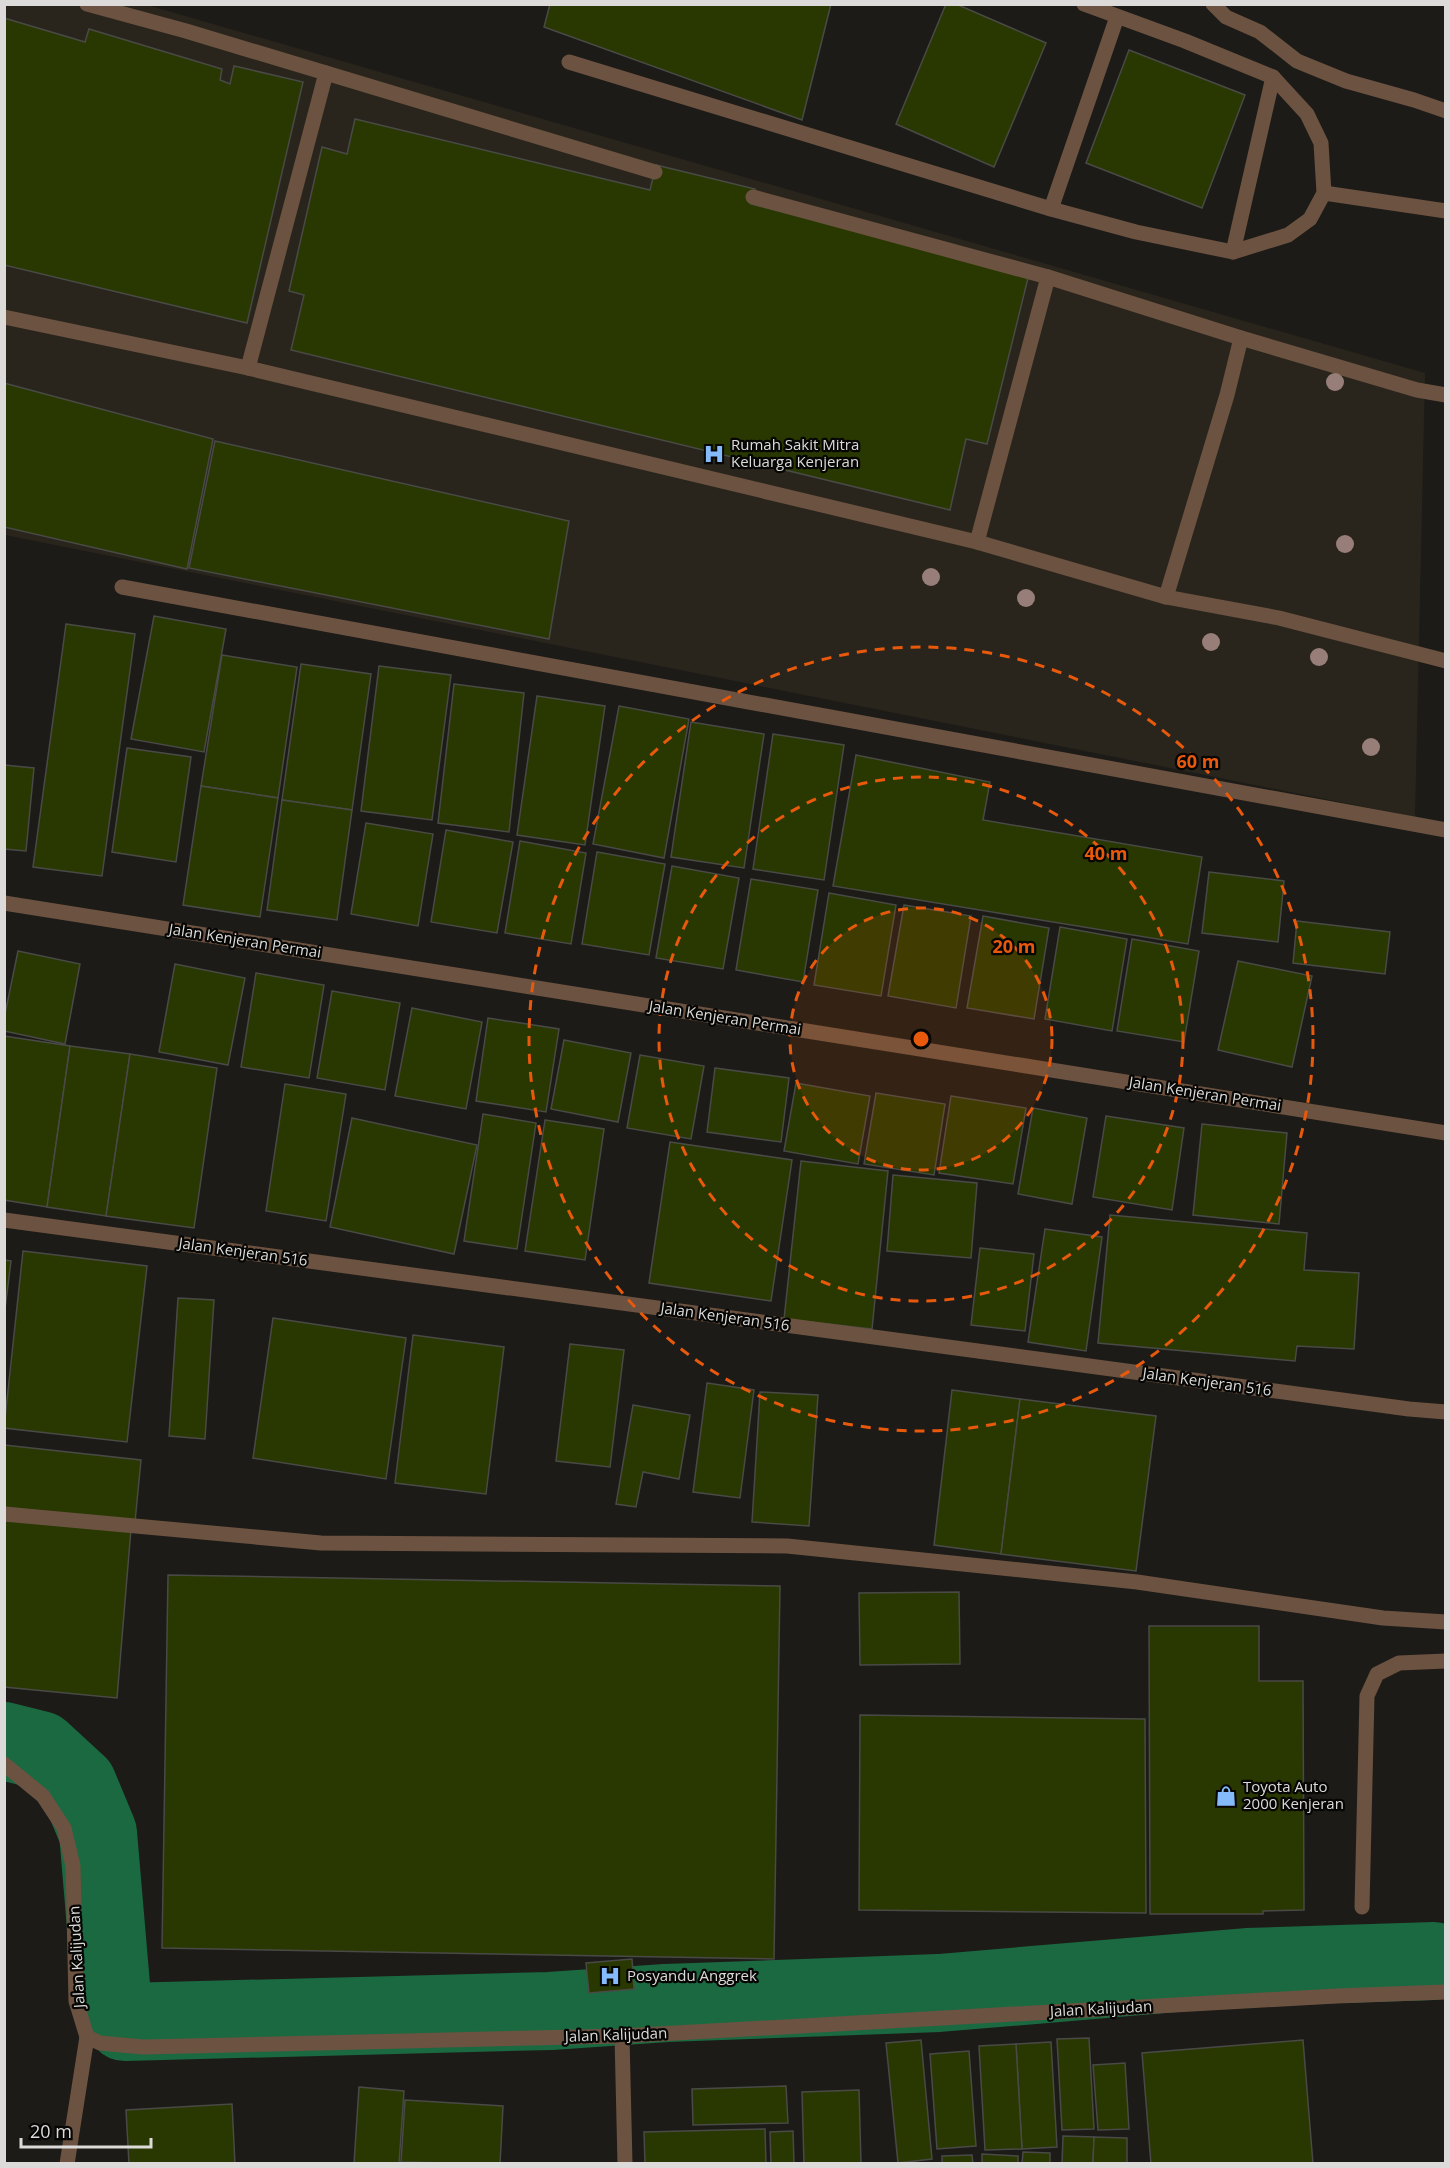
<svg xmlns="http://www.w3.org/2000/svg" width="1450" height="2168" font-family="'Open Sans',sans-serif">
  <rect width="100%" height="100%" fill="#1c1b17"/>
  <polygon fill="#29251c" points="4,5 147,5 1425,373 1415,817 5,535"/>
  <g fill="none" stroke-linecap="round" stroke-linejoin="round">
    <polyline stroke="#1b6941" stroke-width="78" points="4,1741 40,1750 78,1785 98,1833 113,2009 125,2022 550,2011 666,2003 939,1993 1247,1967 1434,1961"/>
  </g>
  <g fill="#293700" stroke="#494a46" stroke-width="1.5">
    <polygon points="550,4 831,4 802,120 544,27"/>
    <polygon points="946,4 956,4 1046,43 994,167 896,124"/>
    <polygon points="4,18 85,42 89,29 222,69 220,80 230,84 234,66 303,82 247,323 4,265"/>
    <polygon points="1129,50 1245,95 1202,208 1086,163"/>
    <polygon points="355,119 650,190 656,165 755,189 751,204 1029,274 987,444 966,439 950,510 291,350 304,295 289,291 322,147 347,154"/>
    <polygon points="4,383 213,439 187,569 4,527"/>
    <polygon points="215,441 569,521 549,639 189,568"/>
    <polygon points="154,616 226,629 204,752 131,739"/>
    <polygon points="66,624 135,634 102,876 33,867"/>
    <polygon points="222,655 297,667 278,798 201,786"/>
    <polygon points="301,664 371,674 352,810 282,800"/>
    <polygon points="379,666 451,675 432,820 361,811"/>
    <polygon points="454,684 524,693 509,832 438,823"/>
    <polygon points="537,696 605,706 585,845 517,835"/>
    <polygon points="619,706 689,719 664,858 593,844"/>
    <polygon points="691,722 764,734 744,868 671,857"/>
    <polygon points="773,734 844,745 824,880 753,869"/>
    <polygon points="127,748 191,757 176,862 112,852"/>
    <polygon points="856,755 990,782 983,820 1202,857 1188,944 833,886"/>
    <polygon points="4,765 34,768 26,851 4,849"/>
    <polygon points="201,786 278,798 260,917 183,905"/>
    <polygon points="282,800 352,810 337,920 267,910"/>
    <polygon points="366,823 433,834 418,926 351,914"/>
    <polygon points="446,830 513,842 497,933 431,922"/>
    <polygon points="520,841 586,853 571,944 505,933"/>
    <polygon points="597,852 665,864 649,955 582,944"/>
    <polygon points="672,866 739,878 723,969 656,958"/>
    <polygon points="1209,872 1284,881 1278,942 1202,933"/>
    <polygon points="751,879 818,890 803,982 736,970"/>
    <polygon points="829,893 896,905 881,996 814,985"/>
    <polygon points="904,905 971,916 956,1008 888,996"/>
    <polygon points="983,916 1049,928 1034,1019 967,1008"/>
    <polygon points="1297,921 1390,932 1385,974 1293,963"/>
    <polygon points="1060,927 1127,939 1112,1031 1045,1019"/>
    <polygon points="1132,939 1199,951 1184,1042 1117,1031"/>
    <polygon points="18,951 80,964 65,1044 4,1031 4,1019"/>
    <polygon points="1238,961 1312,976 1292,1067 1218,1050"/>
    <polygon points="175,964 245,978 228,1065 159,1052"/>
    <polygon points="256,973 324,985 309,1078 241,1067"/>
    <polygon points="332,991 400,1003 385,1090 317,1078"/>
    <polygon points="412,1008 482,1022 466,1109 395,1096"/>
    <polygon points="488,1018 559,1029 546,1112 476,1101"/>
    <polygon points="4,1036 70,1046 47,1207 4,1200"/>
    <polygon points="564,1040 631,1053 618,1122 551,1109"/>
    <polygon points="70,1046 130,1054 106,1216 47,1207"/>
    <polygon points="130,1054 217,1068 194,1228 106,1216"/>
    <polygon points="640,1055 704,1066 691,1139 627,1128"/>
    <polygon points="715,1068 789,1078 781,1142 707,1132"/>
    <polygon points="796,1083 870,1096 858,1164 784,1151"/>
    <polygon points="285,1084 346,1094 326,1221 266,1211"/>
    <polygon points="876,1093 945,1104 934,1175 864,1164"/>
    <polygon points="951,1096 1026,1108 1013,1184 939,1173"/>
    <polygon points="1033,1108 1087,1118 1072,1204 1018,1194"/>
    <polygon points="483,1114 536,1123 517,1249 464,1241"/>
    <polygon points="1106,1116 1184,1128 1172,1210 1093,1197"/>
    <polygon points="352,1118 477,1145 454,1254 330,1227"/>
    <polygon points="545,1120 604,1129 585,1260 525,1251"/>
    <polygon points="1202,1124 1287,1133 1279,1224 1193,1215"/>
    <polygon points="670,1142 792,1160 771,1301 649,1283"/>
    <polygon points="801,1161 888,1171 872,1329 784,1319"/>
    <polygon points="893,1175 977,1183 971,1258 887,1251"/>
    <polygon points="1110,1215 1307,1233 1304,1270 1359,1273 1354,1349 1297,1346 1295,1361 1098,1343"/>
    <polygon points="1045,1229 1102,1237 1086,1351 1028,1342"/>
    <polygon points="980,1248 1034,1254 1025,1331 971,1325"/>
    <polygon points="23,1251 147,1266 127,1442 4,1428"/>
    <polygon points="4,1260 11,1261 4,1317"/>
    <polygon points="178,1298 214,1300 205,1439 169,1436"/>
    <polygon points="273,1318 406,1338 386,1479 253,1458"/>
    <polygon points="413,1335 504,1347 486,1494 395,1483"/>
    <polygon points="570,1344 624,1350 610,1467 556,1461"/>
    <polygon points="707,1383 754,1390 740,1498 693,1492"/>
    <polygon points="952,1390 1020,1399 1001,1554 934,1545"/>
    <polygon points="760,1392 818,1395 809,1526 752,1522"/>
    <polygon points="1020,1399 1156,1416 1136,1571 1001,1554"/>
    <polygon points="633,1405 690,1415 679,1479 643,1472 636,1507 616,1504"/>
    <polygon points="4,1445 141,1460 135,1522 4,1507"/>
    <polygon points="4,1517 131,1529 117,1698 4,1687"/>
    <polygon points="168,1575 780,1586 774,1959 162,1948"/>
    <polygon points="959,1592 960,1664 860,1665 859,1593"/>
    <polygon points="1149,1626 1259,1626 1259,1681 1303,1681 1304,1910 1263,1911 1263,1914 1150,1914"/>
    <polygon points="860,1715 1145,1719 1146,1913 859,1910"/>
    <polygon points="632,1959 634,1989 589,1993 586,1963"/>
    <polygon points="1089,2038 1094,2129 1062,2130 1057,2039"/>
    <polygon points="921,2040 932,2159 898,2163 886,2043"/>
    <polygon points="1303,2040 1313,2164 1151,2164 1142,2053"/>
    <polygon points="1051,2042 1057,2147 1022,2149 1016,2044"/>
    <polygon points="1016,2044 1022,2149 985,2150 979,2046"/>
    <polygon points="969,2051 976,2146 937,2149 930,2054"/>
    <polygon points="1125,2063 1129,2129 1098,2130 1093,2065"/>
    <polygon points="786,2086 788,2123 693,2125 692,2089"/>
    <polygon points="359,2087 404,2091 399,2164 354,2164"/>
    <polygon points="859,2090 861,2164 804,2164 802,2092"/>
    <polygon points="405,2100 503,2106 500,2164 401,2162"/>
    <polygon points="232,2104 235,2164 129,2164 126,2110"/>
    <polygon points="765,2129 766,2164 645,2164 644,2132"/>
    <polygon points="793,2131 794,2164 771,2164 770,2132"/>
    <polygon points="1063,2136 1094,2137 1093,2164 1062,2164"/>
    <polygon points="1094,2137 1127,2138 1127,2164 1093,2164"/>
    <polygon points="1023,2152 1050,2153 1050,2164 1022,2164"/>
    <polygon points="982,2154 1018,2156 1018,2164 982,2164"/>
    <polygon points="972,2155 973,2164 942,2164 942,2156"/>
  </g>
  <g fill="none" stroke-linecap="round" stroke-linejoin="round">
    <g stroke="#6c5240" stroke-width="15">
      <polyline points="87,4 186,31 655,172"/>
      <polyline points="1213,4 1226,17 1260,32 1297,61 1346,81 1414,100 1446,111"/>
      <polyline points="753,197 1048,277"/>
      <polyline points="4,317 248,368 977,542 1166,597 1279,618 1446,661"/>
      <polyline points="248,368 326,73"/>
      <polyline points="977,542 1048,277 1241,338 1417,390 1446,395"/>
      <polyline points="122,587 1446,830"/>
      <polyline points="1166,597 1227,395 1241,338"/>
      <polyline points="4,1514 321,1543 787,1546 1137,1582 1383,1618 1446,1622"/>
      <polyline points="1362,1907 1367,1696 1377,1674 1399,1663 1446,1661"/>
    </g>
    <g stroke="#6c5240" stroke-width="15">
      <polyline points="569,62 1051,209 1136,232 1233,252 1288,235 1310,219 1324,193 1321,143 1307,114 1273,77 1185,41 1084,4"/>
      <polyline points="1324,193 1446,211"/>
      <polyline points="1051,209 1117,17"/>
      <polyline points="1233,252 1273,77"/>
      <polyline points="4,903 1446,1133"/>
      <polyline points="4,1220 1409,1409 1446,1412"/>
      <polyline points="4,1764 43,1796 64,1828 73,1866 76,2001 87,2037 100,2043 143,2047 622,2036 1336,1996 1446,1992"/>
      <polyline points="622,2036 625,2164"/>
      <polyline points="67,2164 87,2037"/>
    </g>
  </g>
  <g fill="#977e79">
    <circle cx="1335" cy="382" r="9"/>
    <circle cx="1345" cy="544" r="9"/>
    <circle cx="931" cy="577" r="9"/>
    <circle cx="1026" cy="598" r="9"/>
    <circle cx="1211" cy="642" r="9"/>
    <circle cx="1319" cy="657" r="9"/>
    <circle cx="1371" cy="747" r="9"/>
  </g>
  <circle cx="921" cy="1039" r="131" fill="#e8590c" fill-opacity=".12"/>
  <g fill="none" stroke="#e8590c" stroke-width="3" stroke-dasharray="10 8">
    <circle cx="921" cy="1039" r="131"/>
    <circle cx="921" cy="1039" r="262"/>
    <circle cx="921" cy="1039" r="392"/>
  </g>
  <defs>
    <g id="hospital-bare" transform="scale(1.62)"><path d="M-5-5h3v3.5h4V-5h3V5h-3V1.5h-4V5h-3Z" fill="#86bbfb" stroke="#060605" stroke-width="2.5" paint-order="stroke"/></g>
    <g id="shop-bare" transform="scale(1.62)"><path d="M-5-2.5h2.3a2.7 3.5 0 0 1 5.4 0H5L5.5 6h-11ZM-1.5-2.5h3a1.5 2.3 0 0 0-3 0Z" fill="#86bbfb" stroke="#060605" stroke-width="2.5" paint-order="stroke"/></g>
  </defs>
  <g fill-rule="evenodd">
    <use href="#hospital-bare" x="714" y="454"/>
    <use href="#shop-bare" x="1226" y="1796"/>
    <use href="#hospital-bare" x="610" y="1976"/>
  </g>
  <g text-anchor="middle" stroke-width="4.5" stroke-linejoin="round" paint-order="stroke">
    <g font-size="15" fill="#dcdbd9" stroke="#060605" text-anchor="start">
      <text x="731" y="450">Rumah Sakit Mitra<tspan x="731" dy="17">Keluarga Kenjeran</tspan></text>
      <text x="1243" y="1792">Toyota Auto<tspan x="1243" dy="17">2000 Kenjeran</tspan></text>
      <text x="627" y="1981">Posyandu Anggrek</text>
    </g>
    <g font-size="15" fill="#dcdbd9" stroke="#060605">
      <text transform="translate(245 941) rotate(9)" y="5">Jalan Kenjeran Permai</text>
      <text transform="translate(725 1018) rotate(9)" y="5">Jalan Kenjeran Permai</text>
      <text transform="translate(1205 1094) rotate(9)" y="5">Jalan Kenjeran Permai</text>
      <text transform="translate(243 1252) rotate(8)" y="5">Jalan Kenjeran 516</text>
      <text transform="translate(725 1317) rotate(8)" y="5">Jalan Kenjeran 516</text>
      <text transform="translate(1207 1382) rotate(8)" y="5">Jalan Kenjeran 516</text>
      <text transform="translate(77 1957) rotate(-93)" y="5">Jalan Kalijudan</text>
      <text transform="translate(1101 2009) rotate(-3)" y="5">Jalan Kalijudan</text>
      <text transform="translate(616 2035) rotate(-2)" y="5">Jalan Kalijudan</text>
    </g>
  </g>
  <circle cx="921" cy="1039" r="9" fill="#e8590c" stroke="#060605" stroke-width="3"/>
  <g font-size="18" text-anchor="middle" font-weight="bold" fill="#e8590c" stroke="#060605" stroke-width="4.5" stroke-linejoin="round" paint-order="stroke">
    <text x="1198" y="768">60 m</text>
    <text x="1106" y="860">40 m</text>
    <text x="1014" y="953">20 m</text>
  </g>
  <rect width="1450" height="2168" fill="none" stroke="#dcdbd9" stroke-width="12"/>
  <path d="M21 2138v9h130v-9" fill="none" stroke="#dcdbd9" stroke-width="3"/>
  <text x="30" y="2138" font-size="18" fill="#dcdbd9" stroke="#060605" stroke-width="4.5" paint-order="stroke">20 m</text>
</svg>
